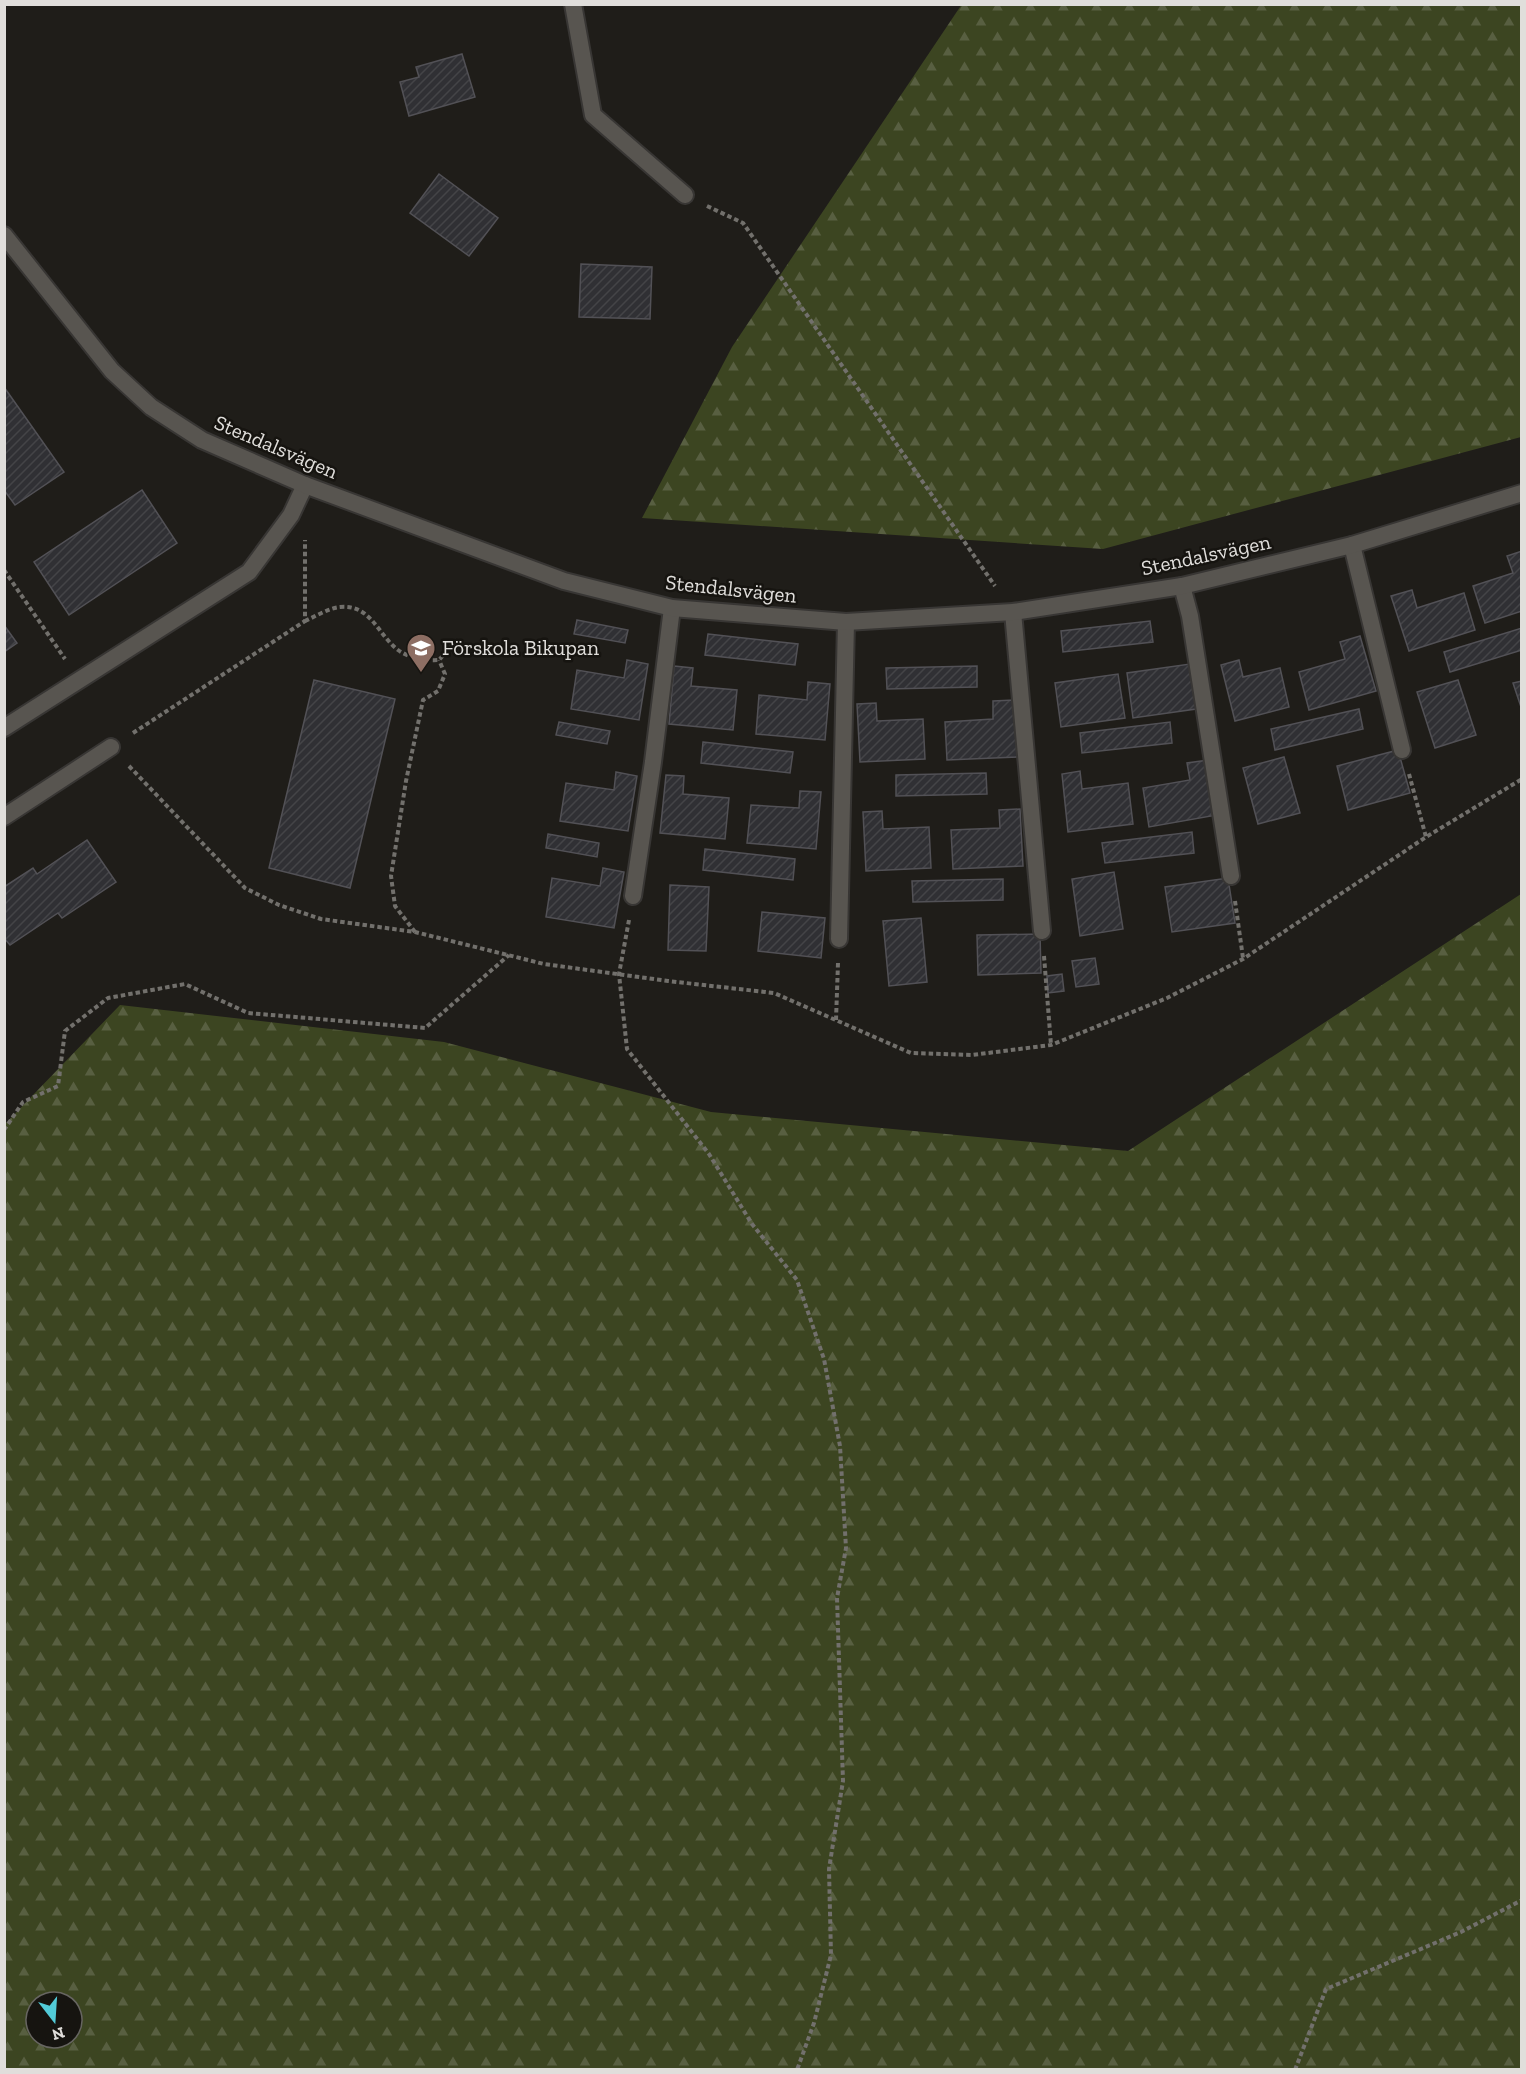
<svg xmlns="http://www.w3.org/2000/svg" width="1526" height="2074" font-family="'Zilla Slab',serif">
  <defs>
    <pattern id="forest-firs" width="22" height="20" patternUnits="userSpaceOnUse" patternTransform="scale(1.5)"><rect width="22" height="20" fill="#3c4521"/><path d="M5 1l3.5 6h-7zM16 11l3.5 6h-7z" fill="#585f41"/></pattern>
    <pattern id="building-hatch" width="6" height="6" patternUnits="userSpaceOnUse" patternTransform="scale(1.5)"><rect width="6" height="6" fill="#303034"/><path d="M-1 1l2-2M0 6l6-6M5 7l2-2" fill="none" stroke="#444447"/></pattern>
  </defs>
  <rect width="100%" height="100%" fill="#1f1d19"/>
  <g fill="url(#forest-firs)" fill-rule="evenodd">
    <polygon points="962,4 1521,5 1521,437 1103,549 642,518 732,347"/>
    <path d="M1521,894v1175h-1516v-945l115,-119 324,37 267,70 417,39zM36,2002h36v36h-36z"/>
  </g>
  <g fill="url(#building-hatch)" stroke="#525156" stroke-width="1.5">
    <polygon points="462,54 475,97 409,116 400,82 419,77 416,67"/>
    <polygon points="439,174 498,218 469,256 410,213"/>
    <polygon points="581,264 652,267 650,319 579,317"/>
    <polygon points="4,387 64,472 15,505 4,490"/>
    <polygon points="142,490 177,543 69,615 34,562"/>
    <polygon points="1522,551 1522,611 1485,623 1473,586 1513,573 1507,556"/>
    <polygon points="1412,590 1417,608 1464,593 1475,630 1409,651 1391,596"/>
    <polygon points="577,620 628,630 625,643 574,634"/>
    <polygon points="1150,621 1153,642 1063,652 1061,631"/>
    <polygon points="4,625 17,643 4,652"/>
    <polygon points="1522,628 1522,650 1450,672 1444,652"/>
    <polygon points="708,634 798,644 795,665 705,655"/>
    <polygon points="1360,636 1376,691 1309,710 1299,672 1345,659 1340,642"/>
    <polygon points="627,660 648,664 639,720 571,709 577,670 624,678"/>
    <polygon points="1239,660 1243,677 1280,668 1289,707 1235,721 1221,665"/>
    <polygon points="1190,664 1196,709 1133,718 1127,673"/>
    <polygon points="674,666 693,668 691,686 737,690 733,730 669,724"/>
    <polygon points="977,666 977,687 887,689 886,668"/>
    <polygon points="1118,674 1125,718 1061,727 1055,683"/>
    <polygon points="314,680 395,699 350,888 269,868"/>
    <polygon points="1458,680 1476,735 1435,748 1417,692"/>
    <polygon points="1522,681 1522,710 1513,683"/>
    <polygon points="808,682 830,684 825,740 756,734 759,695 807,700"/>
    <polygon points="1014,700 1017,757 947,760 945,722 993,719 993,701"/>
    <polygon points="876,703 877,721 923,719 925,759 860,762 857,704"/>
    <polygon points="1359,709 1363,729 1275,750 1271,729"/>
    <polygon points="559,722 610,731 607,744 556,735"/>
    <polygon points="1170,722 1172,743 1082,753 1080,733"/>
    <polygon points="703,742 793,752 790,773 701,763"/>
    <polygon points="1398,750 1410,793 1348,810 1337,766"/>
    <polygon points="1284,757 1300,813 1258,824 1243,768"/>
    <polygon points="1208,760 1217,815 1149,827 1143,788 1190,780 1187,763"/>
    <polygon points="1080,771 1082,789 1128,783 1133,824 1068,832 1062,774"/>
    <polygon points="616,772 637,776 628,831 560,821 566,783 614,790"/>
    <polygon points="986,773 987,794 896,796 896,775"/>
    <polygon points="666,775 684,776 683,794 729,798 725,839 660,833"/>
    <polygon points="800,791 821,792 816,849 747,843 751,805 799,808"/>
    <polygon points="1020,809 1023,866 953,869 951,830 1000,828 999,810"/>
    <polygon points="882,811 883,829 929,827 931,868 866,871 863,812"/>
    <polygon points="1192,832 1194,853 1105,863 1102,843"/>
    <polygon points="548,834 599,843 597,857 546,848"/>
    <polygon points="87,840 116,882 62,918 58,913 10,945 4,938 4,887 33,868 37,874"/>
    <polygon points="705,849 795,859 793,880 703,870"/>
    <polygon points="603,868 624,872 614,928 546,917 552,878 600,886"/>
    <polygon points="1114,872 1123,929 1080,936 1072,879"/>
    <polygon points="1228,878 1235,923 1172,932 1165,887"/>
    <polygon points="1003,879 1003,900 913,902 912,881"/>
    <polygon points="670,885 709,887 706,951 668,950"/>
    <polygon points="762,912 825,918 821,958 758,951"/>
    <polygon points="921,918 927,982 889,986 883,921"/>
    <polygon points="1040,934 1041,973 978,975 977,935"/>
    <polygon points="1095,958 1099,984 1076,987 1072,961"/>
    <polygon points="1062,974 1064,991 1048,993 1047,976"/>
  </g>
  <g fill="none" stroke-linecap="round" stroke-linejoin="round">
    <g stroke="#383634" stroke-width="20">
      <g id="service">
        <polyline points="1352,545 1402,750"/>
        <polyline points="1182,586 1190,616 1231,876"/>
        <polyline points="1013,612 1042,931"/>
        <polyline points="4,728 249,572 291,515 305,485"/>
        <polyline points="633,896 653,762 672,608"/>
        <polyline points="839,939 846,622"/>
      </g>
    </g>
    <g stroke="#383634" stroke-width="20">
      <g id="minor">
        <polyline points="573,4 593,115 685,195"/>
        <polyline points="4,235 112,371 151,407 202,440 305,485 564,581 672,608 846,622 1013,612 1182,586 1352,545 1522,493"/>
        <polyline points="4,817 111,747"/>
      </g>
    </g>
    <g stroke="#72706c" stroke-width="4" stroke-dasharray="4.5 3" stroke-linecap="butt">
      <polyline points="707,206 743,223 995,586"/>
      <polyline points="4,570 65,659"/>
      <path d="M305,621c11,-5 24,-13 35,-14 31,-3 38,28 58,43 11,8 28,11 41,10l18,-20"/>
      <polyline points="133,733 305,621 305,540"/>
      <polyline points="129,766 245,888 279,905 321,919 415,932 544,964 668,981 774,993 911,1053 972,1055 1051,1045 1167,998 1243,959 1426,837 1522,779"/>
      <polyline points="1409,774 1426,837"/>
      <polyline points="1235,901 1243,958"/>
      <polyline points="629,920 619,974 627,1049 709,1154 752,1224 797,1280 824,1359 840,1446 846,1548 837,1598 843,1781 829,1869 831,1955 814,2023 797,2070"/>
      <polyline points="415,932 395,906 391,876 406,781 423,700 438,691 445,674 439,660"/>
      <polyline points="1044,956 1051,1045"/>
      <polyline points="836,1020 838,963"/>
      <polyline points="4,1130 23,1102 58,1086 65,1031 108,998 185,984 248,1013 425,1028 509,955"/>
      <polyline points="1295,2070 1326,1989 1461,1932 1522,1900"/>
    </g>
    <use href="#service" stroke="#585550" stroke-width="16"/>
    <use href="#minor" stroke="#585550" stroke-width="16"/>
  </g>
  <defs>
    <g id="school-pin" transform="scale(1.5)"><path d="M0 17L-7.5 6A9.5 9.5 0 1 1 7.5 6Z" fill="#8d6e63" stroke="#161410"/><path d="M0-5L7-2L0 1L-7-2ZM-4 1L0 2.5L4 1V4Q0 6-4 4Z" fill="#fff"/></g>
  </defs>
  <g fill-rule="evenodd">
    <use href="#school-pin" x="421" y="648"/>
  </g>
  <g text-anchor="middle" stroke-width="5" stroke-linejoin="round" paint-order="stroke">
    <g font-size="21" fill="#e0dedb" stroke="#161410">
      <text transform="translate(276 447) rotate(23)" y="7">Stendalsvägen</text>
      <text transform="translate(1206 555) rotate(-12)" y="7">Stendalsvägen</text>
      <text transform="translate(731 589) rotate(6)" y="7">Stendalsvägen</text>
    </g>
    <g font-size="21" fill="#e0dedb" stroke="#161410" text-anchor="start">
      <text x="442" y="655">Förskola Bikupan</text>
    </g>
  </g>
  <rect width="1526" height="2074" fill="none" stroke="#e0dedb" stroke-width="12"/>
  <g transform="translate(54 2020) rotate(163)"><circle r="28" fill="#161410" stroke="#676561" stroke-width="1.5"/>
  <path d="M0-4.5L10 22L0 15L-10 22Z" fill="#52cbd8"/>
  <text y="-9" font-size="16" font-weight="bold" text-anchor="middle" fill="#e0dedb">N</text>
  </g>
</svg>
